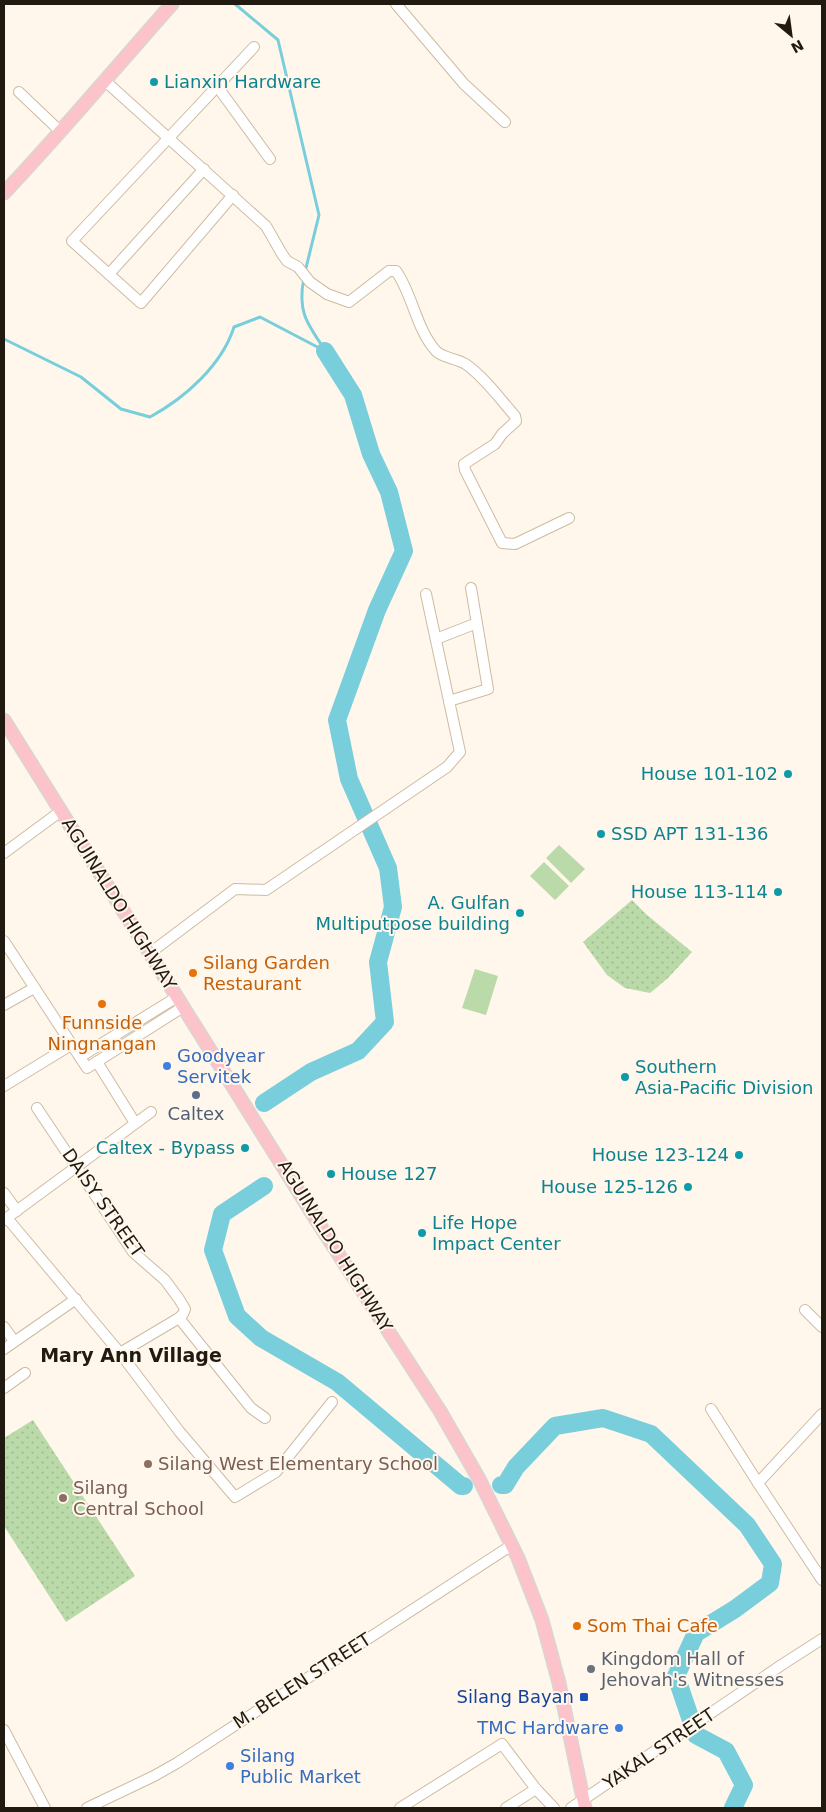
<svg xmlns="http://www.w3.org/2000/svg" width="826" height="1812" font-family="'DejaVu Sans',sans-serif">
  <defs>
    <pattern id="grass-dots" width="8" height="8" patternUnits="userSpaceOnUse" patternTransform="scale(1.25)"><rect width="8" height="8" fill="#bbdaa9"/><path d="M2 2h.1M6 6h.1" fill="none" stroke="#a0ba90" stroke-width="1.8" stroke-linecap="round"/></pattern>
  </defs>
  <rect width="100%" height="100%" fill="#fff7ec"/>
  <g fill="url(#grass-dots)">
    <polygon points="632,900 647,915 692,952 668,978 650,993 625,988 607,975 583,942"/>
    <polygon points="33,1420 135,1576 66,1622 4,1526 4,1438"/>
  </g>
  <g fill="#bbdaa9">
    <polygon points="559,845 585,869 571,883 546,858"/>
    <polygon points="544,862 569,886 555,900 530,876"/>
    <polygon points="475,969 498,976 486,1015 462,1008"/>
  </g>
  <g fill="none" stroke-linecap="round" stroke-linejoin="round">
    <g stroke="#79cedc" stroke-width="3">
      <polyline points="235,4 278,40 319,215 305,272"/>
      <path d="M304,278c-7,33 3,46 21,72"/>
      <path d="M4,339l77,38 40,32 29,8c35,-19 72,-52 84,-90l26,-10 65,34"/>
    </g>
    <g stroke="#79cedc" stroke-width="18">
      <polyline points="264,1103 311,1072 358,1051 385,1022 378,962 393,907 388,868 349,779 337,720 377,610 404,551 389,492 371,454 353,395 325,351"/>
      <polyline points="264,1186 222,1214 213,1250 237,1316 261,1338 337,1382 461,1486 464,1486"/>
      <polyline points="501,1485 505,1485 516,1467 555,1426 603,1418 651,1434 747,1525 773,1564 770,1583 735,1609 696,1633 676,1676 696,1735 726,1751 744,1785 733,1808"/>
    </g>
    <g stroke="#cebba1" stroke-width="12">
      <g id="minor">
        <polyline points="396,4 464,84 505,122"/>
        <path d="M104,80l162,146 16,28 5,7 11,6 12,15 17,12 22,8 40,-31h7c17,24 20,58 40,80 8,8 22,7 31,14 19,14 33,34 48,51l1,5 -14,13 -7,10 -31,20 1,6 37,73 13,1 54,-26"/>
        <polyline points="217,86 270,159"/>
        <polyline points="19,92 61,132"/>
        <polyline points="233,195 141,303 72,241 254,47"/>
        <polyline points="109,274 204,169"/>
        <polyline points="436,639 477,623"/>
        <polyline points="449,701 488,689 471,588"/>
        <polyline points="4,853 61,811"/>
        <polyline points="4,941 87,1068 183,1007"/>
        <polyline points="150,953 235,889 266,890 447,767 460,752 426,594"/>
        <polyline points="4,1005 34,988"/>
        <polyline points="80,1057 177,997"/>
        <polyline points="97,1062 135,1123"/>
        <polyline points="4,1086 71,1045"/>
        <polyline points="37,1108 133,1252 165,1280 179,1299 185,1309 183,1314 179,1318 120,1353"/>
        <polyline points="4,1193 17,1211"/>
        <polyline points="7,1218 120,1353 179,1431 235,1497 276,1472 332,1402"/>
        <polyline points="4,1220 151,1112"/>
        <polyline points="805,1310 822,1327"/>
        <polyline points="179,1318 251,1408 265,1418"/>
        <polyline points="4,1327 14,1341"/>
        <polyline points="4,1349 76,1299"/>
        <polyline points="4,1388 25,1373"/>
        <polyline points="711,1409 758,1483"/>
        <polyline points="822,1414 758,1483 822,1580"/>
        <polyline points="4,1730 45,1808"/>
        <polyline points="87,1808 154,1776 177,1763 512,1545"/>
        <polyline points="400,1808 502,1744 536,1789 554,1808"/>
        <polyline points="506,1808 536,1789"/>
        <polyline points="571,1808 783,1664 822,1639"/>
      </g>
    </g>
    <g stroke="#d7d6d4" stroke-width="15">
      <g id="major">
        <path d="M4,193c58,-61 112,-126 168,-189"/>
        <polyline points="4,720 315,1218 440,1411 479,1479 518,1558 542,1620 559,1683 585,1808"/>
      </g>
    </g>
    <use href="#minor" stroke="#fff" stroke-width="10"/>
    <use href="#major" stroke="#fcc3cb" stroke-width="12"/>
  </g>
  <g fill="#0f9aa8" stroke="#fff7ec" stroke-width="2">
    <circle cx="154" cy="82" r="5"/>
    <circle cx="788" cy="774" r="5"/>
    <circle cx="601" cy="834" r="5"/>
    <circle cx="778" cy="892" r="5"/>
    <circle cx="520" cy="913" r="5"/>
    <circle cx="625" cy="1077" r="5"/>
    <circle cx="245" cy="1148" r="5"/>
    <circle cx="739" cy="1155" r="5"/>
    <circle cx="331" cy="1174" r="5"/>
    <circle cx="688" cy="1187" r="5"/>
    <circle cx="422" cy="1233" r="5"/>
  </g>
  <g fill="#e8710a" stroke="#fff7ec" stroke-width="2">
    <circle cx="193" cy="973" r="5"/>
    <circle cx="102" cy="1004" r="5"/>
    <circle cx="577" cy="1626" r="5"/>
  </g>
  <g fill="#3f7fe0" stroke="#fff7ec" stroke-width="2">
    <circle cx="167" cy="1066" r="5"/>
    <circle cx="619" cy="1728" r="5"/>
    <circle cx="230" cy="1766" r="5"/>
  </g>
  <circle fill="#5c6f8a" stroke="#fff7ec" stroke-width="2" cx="196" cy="1095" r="5"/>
  <g fill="#8d6e63" stroke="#fff7ec" stroke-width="2">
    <circle cx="148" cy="1464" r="5"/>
    <circle cx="63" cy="1498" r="5"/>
  </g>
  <circle fill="#6b7280" stroke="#fff7ec" stroke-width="2" cx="591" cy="1669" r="5"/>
  <rect fill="#1a4fb4" stroke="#fff7ec" stroke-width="2" x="579" y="1692" width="10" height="10" rx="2.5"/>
  <g text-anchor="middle" stroke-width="4" stroke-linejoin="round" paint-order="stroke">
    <g font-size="18" fill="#0d838f" stroke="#fff7ec" text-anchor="end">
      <text x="164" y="88" text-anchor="start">Lianxin Hardware</text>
      <text x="778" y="780">House 101-102</text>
      <text x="611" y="840" text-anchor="start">SSD APT 131-136</text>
      <text x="768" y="898">House 113-114</text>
      <text x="510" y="909">A. Gulfan<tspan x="510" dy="21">Multiputpose building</tspan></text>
      <text x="635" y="1073" text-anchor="start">Southern<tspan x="635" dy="21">Asia-Pacific Division</tspan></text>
      <text x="235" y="1154">Caltex - Bypass</text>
      <text x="729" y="1161">House 123-124</text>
      <text x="341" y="1180" text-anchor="start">House 127</text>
      <text x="678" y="1193">House 125-126</text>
      <text x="432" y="1229" text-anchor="start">Life Hope<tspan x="432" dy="21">Impact Center</tspan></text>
    </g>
    <g font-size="18" fill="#211a10" stroke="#fff7ec">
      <text transform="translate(119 904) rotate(58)" y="6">AGUINALDO HIGHWAY</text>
      <text transform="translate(103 1203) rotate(55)" y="6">DAISY STREET</text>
      <text transform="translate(335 1246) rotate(58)" y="6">AGUINALDO HIGHWAY</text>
      <text transform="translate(302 1681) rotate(-33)" y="6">M. BELEN STREET</text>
      <text transform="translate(659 1749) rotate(-34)" y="6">YAKAL STREET</text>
    </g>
    <g font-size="18" fill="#c56008" stroke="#fff7ec" text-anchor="start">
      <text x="203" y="969">Silang Garden<tspan x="203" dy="21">Restaurant</tspan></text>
      <text x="102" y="1029" text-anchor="middle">Funnside<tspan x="102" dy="21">Ningnangan</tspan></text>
      <text x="587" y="1632">Som Thai Cafe</text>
    </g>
    <g font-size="18" fill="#366cbe" stroke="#fff7ec" text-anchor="start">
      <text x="177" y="1062">Goodyear<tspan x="177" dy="21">Servitek</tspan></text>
      <text x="609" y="1734" text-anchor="end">TMC Hardware</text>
      <text x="240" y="1762">Silang<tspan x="240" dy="21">Public Market</tspan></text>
    </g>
    <g font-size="18" fill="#4e5e75" stroke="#fff7ec">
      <text x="196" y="1120">Caltex</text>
    </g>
    <g font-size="18" fill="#785e54" stroke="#fff7ec" text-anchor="start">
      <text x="158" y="1470">Silang West Elementary School</text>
      <text x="73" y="1494">Silang<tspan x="73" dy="21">Central School</tspan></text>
    </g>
    <g font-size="18" fill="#5b616d" stroke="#fff7ec" text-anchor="start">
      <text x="601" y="1665">Kingdom Hall of<tspan x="601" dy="21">Jehovah's Witnesses</tspan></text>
    </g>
    <g font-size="18" fill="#164399" stroke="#fff7ec" text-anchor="end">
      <text x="574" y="1703">Silang Bayan</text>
    </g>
    <g font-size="19" font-weight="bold" fill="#211a10" stroke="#fff7ec">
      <text x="131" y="1362">Mary Ann Village</text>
    </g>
  </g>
  <rect width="826" height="1812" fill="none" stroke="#211a10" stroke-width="10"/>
  <g transform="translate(791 35) rotate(151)" stroke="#fff7ec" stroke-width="4" paint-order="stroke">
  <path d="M0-4L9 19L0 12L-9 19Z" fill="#211a10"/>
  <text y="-8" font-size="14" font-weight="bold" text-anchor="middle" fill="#211a10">N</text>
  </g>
</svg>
